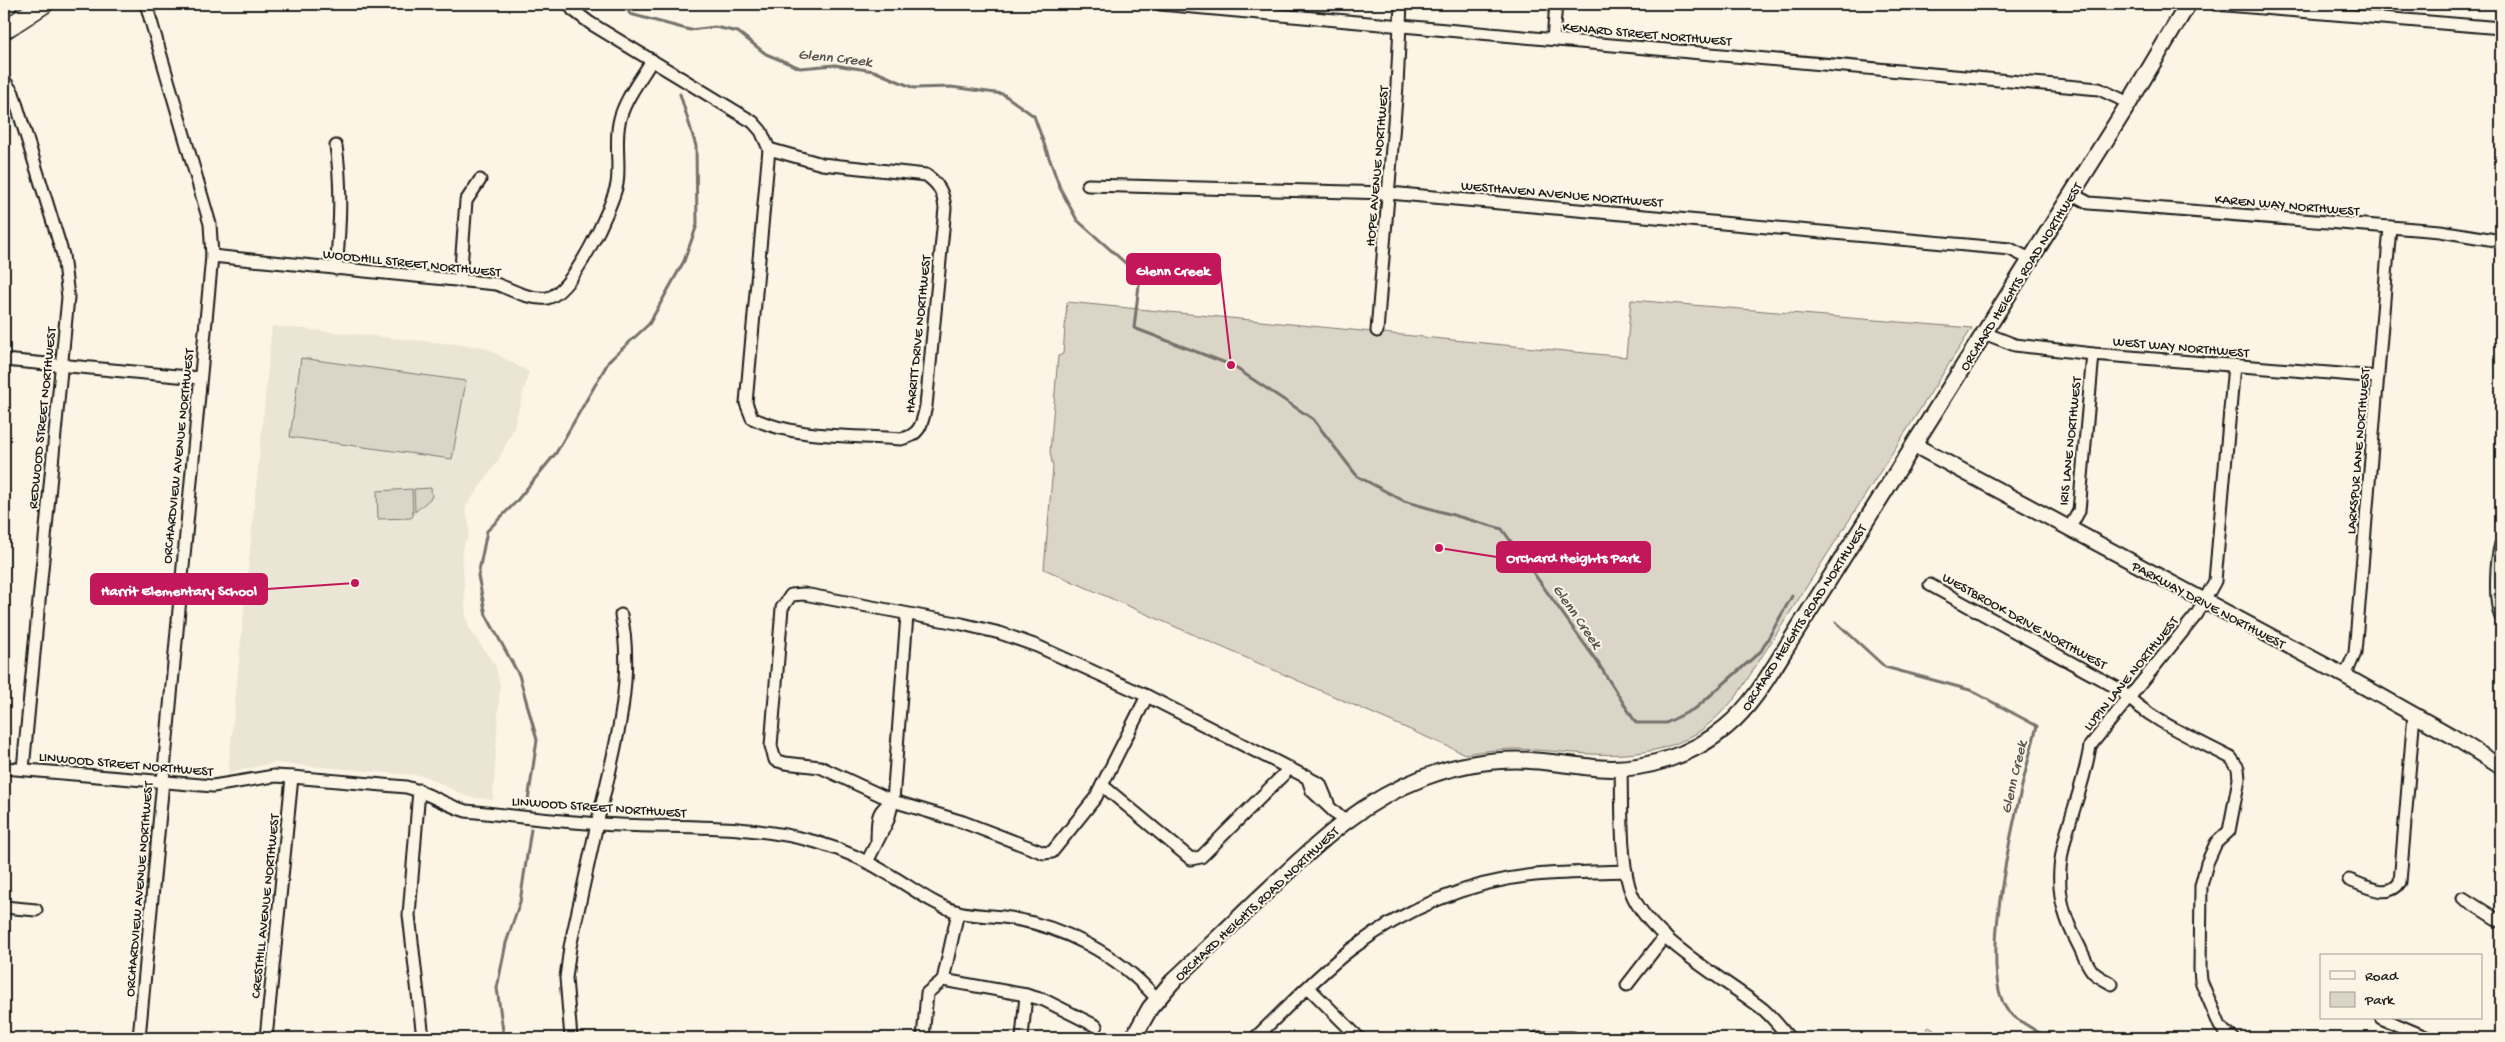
<svg xmlns="http://www.w3.org/2000/svg" width="2505" height="1042" font-family="'Gochi Hand',sans-serif">
  <rect width="100%" height="100%" fill="#fcf5e5"/>
  <filter id="ink" filterUnits="userSpaceOnUse"><feTurbulence type="fractalNoise" baseFrequency=".02" numOctaves="2"/><feDisplacementMap in="SourceGraphic" scale="10" xChannelSelector="R" yChannelSelector="G"/><feConvolveMatrix kernelMatrix="1 2 1 2 8 2 1 2 1" color-interpolation-filters="sRGB"/></filter>
  <g filter="url(#ink)">
    <polygon fill="#ebe5d6" points="272,326 484,347 529,372 513,430 498,461 465,508 469,524 469,535 462,549 466,616 469,628 496,667 500,686 493,800 468,797 425,776 274,763 228,773"/>
    <g fill="#dbd5c8" stroke="#7c7872">
      <path d="M1631,300l341,28 -236,369c-12,13 -24,26 -39,36 -55,34 -119,18 -179,16 -18,0 -36,2 -53,5l-421,-185 9,-102 -3,-15 8,-96 5,-2 4,-52 559,55z"/>
      <polygon points="301,358 466,381 452,459 290,437"/>
      <polygon points="431,488 432,497 415,512 414,489"/>
      <polygon points="412,489 413,516 411,518 378,519 377,491"/>
      <polygon points="1929,1026 1946,1038 1921,1038"/>
    </g>
    <g fill="none" stroke-linecap="round" stroke-linejoin="round">
      <g stroke="#75726c" stroke-width="3">
        <polyline points="624,4 630,14 690,30 715,27 738,32 766,54 800,68 835,65 874,71 914,88 951,87 1003,94 1034,116 1060,188 1077,220 1140,276 1134,328 1231,365 1313,419 1357,476 1404,501 1502,529 1598,663 1636,723 1666,723 1696,708 1761,651 1792,596"/>
        <path d="M1836,622l49,45 85,23 67,36c-14,54 -64,241 -29,285 8,9 30,21 41,27"/>
        <polyline points="528,801 537,740 519,675 486,615 478,576 487,531 515,503 556,453 609,361 649,324 684,261 697,225 696,146 680,94"/>
        <polyline points="504,1038 497,988 506,943 520,902 531,829"/>
      </g>
      <g stroke="#1c1c1c" stroke-width="15">
        <g id="minor">
          <polyline points="569,4 573,10 590,23 753,122 761,131 769,149"/>
          <polyline points="1160,4 2099,89 2129,103"/>
          <polyline points="2215,4 2501,28"/>
          <polyline points="1553,39 1556,4"/>
          <polyline points="4,80 13,93 63,255 68,297 23,769"/>
          <path d="M336,146c6,41 4,81 0,123"/>
          <path d="M769,149l53,15 104,11c13,9 17,17 19,33l-19,198c-4,17 -5,29 -25,33 -49,-4 -105,0 -149,-21l-6,-15z"/>
          <polyline points="1088,185 1389,193 2010,249 2030,259"/>
          <polyline points="2072,194 2089,203 2440,231 2501,241"/>
          <path d="M212,256l284,28c17,6 33,16 51,14 25,-4 65,-90 70,-114 3,-20 -2,-41 2,-61 4,-22 22,-44 33,-63"/>
          <polyline points="460,281 466,201 480,180"/>
          <polyline points="1377,331 1397,86 1401,4"/>
          <polyline points="1984,333 2015,345 2093,354 2378,377"/>
          <polyline points="4,360 199,378"/>
          <polyline points="2069,529 2079,511 2093,354"/>
          <path d="M2501,544c-5,16 -7,58 0,73"/>
          <path d="M1930,585l189,104c30,31 74,49 112,69l7,10 1,11 -10,52 -13,12 -9,20 -6,23 -1,83 1,12 19,45 5,6 8,6"/>
          <polyline points="2345,676 2355,653 2390,227"/>
          <polyline points="1147,696 1320,784 1328,803"/>
          <path d="M4,768l209,18 61,-10 18,1 114,10c21,5 39,18 60,24 51,5 103,12 155,14 65,3 132,-1 195,17 28,8 54,20 79,36 20,12 38,26 60,33 15,5 32,4 48,6 59,8 115,37 154,82"/>
          <path d="M1621,768c1,33 -1,87 8,118 14,50 95,92 135,124 9,8 17,18 25,28"/>
          <polyline points="1307,776 1312,791 1344,821"/>
          <polyline points="1102,785 1191,859 1201,857 1289,769"/>
          <polyline points="419,790 409,915 423,1038"/>
          <path d="M877,839c1,-20 -2,-27 16,-38l70,21 81,31 8,-1 44,-55 51,-101 -110,-50 -37,-13 -38,-9 -158,-30 -13,1 -9,13 -11,138 4,14 10,3 35,4 73,34"/>
          <polyline points="867,862 888,820 893,801 907,615"/>
          <path d="M2349,880c17,6 39,20 51,2l14,-168"/>
          <polyline points="2463,898 2501,922"/>
          <polyline points="4,907 36,910"/>
          <polyline points="943,980 1026,995"/>
          <path d="M2112,984c-5,-3 -14,-7 -19,-12 -7,-8 -11,-21 -16,-30 -41,-75 2,-122 13,-196l107,-132 18,-33 19,-216"/>
          <polyline points="1627,985 1665,936"/>
          <polyline points="1309,988 1359,1038"/>
          <polyline points="2381,1018 2428,1038"/>
          <polyline points="139,1038 212,256 210,224 146,4"/>
          <polyline points="266,1038 292,777"/>
          <path d="M571,1038l-5,-60 4,-31c9,-41 18,-82 27,-123 15,-64 39,-143 24,-209"/>
          <polyline points="923,1038 927,993 943,980 958,912"/>
          <polyline points="1022,1038 1026,995 1044,1000 1096,1026"/>
          <path d="M1255,1038c31,-29 61,-62 95,-88 55,-41 117,-68 185,-75 30,-3 61,-3 91,-4"/>
          <polyline points="1538,1038 1573,1038"/>
        </g>
      </g>
      <g stroke="#1c1c1c" stroke-width="18">
        <polyline id="tertiary" points="1914,445 2345,676 2452,736 2501,767"/>
      </g>
      <g stroke="#1c1c1c" stroke-width="19">
        <path id="secondary" d="M1133,1038l17,-30 22,-26c32,-30 63,-61 95,-91 51,-48 91,-88 158,-114 29,-11 61,-17 92,-17 28,0 55,6 83,8 44,3 92,-12 126,-41 28,-23 46,-57 65,-87l338,-537 59,-99"/>
      </g>
      <g stroke="#1c1c1c" stroke-width="21">
        <g id="primary">
          <polyline points="4,7 8,4"/>
          <polyline points="4,30 44,4"/>
        </g>
      </g>
      <use href="#minor" stroke="#fcf5e5" stroke-width="11"/>
      <use href="#tertiary" stroke="#fcf5e5" stroke-width="14"/>
      <use href="#secondary" stroke="#fcf5e5" stroke-width="15"/>
      <use href="#primary" stroke="#fcf5e5" stroke-width="18"/>
    </g>
  </g>
  <g text-anchor="middle" stroke-width="4" stroke-linejoin="round" paint-order="stroke">
    <g font-size="14" fill="#1c1c1c" stroke="#fcf5e5">
      <text transform="translate(1647 33) rotate(5)" y="5">KENARD STREET NORTHWEST</text>
      <text transform="translate(1376 166) rotate(-85)" y="5">HOPE AVENUE NORTHWEST</text>
      <text transform="translate(1562 193) rotate(5)" y="5">WESTHAVEN AVENUE NORTHWEST</text>
      <text transform="translate(2287 204) rotate(5)" y="5">KAREN WAY NORTHWEST</text>
      <text transform="translate(412 262) rotate(6)" y="5">WOODHILL STREET NORTHWEST</text>
      <text transform="translate(2020 276) rotate(-58)" y="5">ORCHARD HEIGHTS ROAD NORTHWEST</text>
      <text transform="translate(917 334) rotate(-84)" y="5">HARRITT DRIVE NORTHWEST</text>
      <text transform="translate(2181 346) rotate(5)" y="5">WEST WAY NORTHWEST</text>
      <text transform="translate(41 418) rotate(-84)" y="5">REDWOOD STREET NORTHWEST</text>
      <text transform="translate(2069 441) rotate(-84)" y="5">IRIS LANE NORTHWEST</text>
      <text transform="translate(2357 451) rotate(-85)" y="5">LARKSPUR LANE NORTHWEST</text>
      <text transform="translate(177 456) rotate(-84)" y="5">ORCHARDVIEW AVENUE NORTHWEST</text>
      <text transform="translate(2209 604) rotate(28)" y="5">PARKWAY DRIVE NORTHWEST</text>
      <text transform="translate(1803 617) rotate(-57)" y="5">ORCHARD HEIGHTS ROAD NORTHWEST</text>
      <text transform="translate(2025 620) rotate(29)" y="5">WESTBROOK DRIVE NORTHWEST</text>
      <text transform="translate(2130 673) rotate(-51)" y="5">LUPIN LANE NORTHWEST</text>
      <text transform="translate(126 763) rotate(5)" y="5">LINWOOD STREET NORTHWEST</text>
      <text transform="translate(599 806) rotate(4)" y="5">LINWOOD STREET NORTHWEST</text>
      <text transform="translate(138 889) rotate(-85)" y="5">ORCHARDVIEW AVENUE NORTHWEST</text>
      <text transform="translate(1256 903) rotate(-43)" y="5">ORCHARD HEIGHTS ROAD NORTHWEST</text>
      <text transform="translate(264 906) rotate(-84)" y="5">CRESTHILL AVENUE NORTHWEST</text>
    </g>
    <g font-size="15" font-style="italic" fill="#575551" stroke="#fcf5e5">
      <text transform="translate(835 57) rotate(6)" y="5">Glenn Creek</text>
      <text transform="translate(1578 616) rotate(55)" y="5">Glenn Creek</text>
      <text transform="translate(2013 777) rotate(-77)" y="5">Glenn Creek</text>
    </g>
  </g>
  <path fill="none" stroke="#c2185b" stroke-width="2" d="M1231 365L1220 269M1439 548L1497 557M355 583L267 589"/>
  <g fill="#c2185b" stroke="#fcf5e5" stroke-width="2">
    <circle cx="1231" cy="365" r="5"/>
    <circle cx="1439" cy="548" r="5"/>
    <circle cx="355" cy="583" r="5"/>
  </g>
  <g fill="#c2185b" stroke="#c2185b" stroke-width="2">
    <rect x="1127" y="254" width="93" height="30" rx="5"/>
    <rect x="1497" y="542" width="153" height="30" rx="5"/>
    <rect x="91" y="574" width="176" height="30" rx="5"/>
  </g>
  <g font-size="15" text-anchor="middle" font-weight="bold" fill="#fff">
    <text x="1173" y="275">Glenn Creek</text>
    <text x="1573" y="562">Orchard Heights Park</text>
    <text x="179" y="595">Harrit Elementary School</text>
  </g>
  <rect width="2505" height="1042" fill="none" stroke="#fcf5e5" stroke-width="20"/>
  <rect x="10" y="10" width="2485" height="1022" fill="none" stroke="#1c1c1c" stroke-width="2" filter="url(#ink)"/>
  <rect x="2320" y="954" width="162" height="65" fill="#fcf5e5" stroke="#a29e95"/>
  <rect x="2330" y="971" width="25" height="8" fill="#fcf5e5" stroke="#a29e95"/>
  <text x="2365" y="980" font-size="15" fill="#1c1c1c">Road</text>
  <rect x="2330" y="992" width="25" height="15" fill="#dbd5c8" stroke="#a29e95"/>
  <text x="2365" y="1004" font-size="15" fill="#1c1c1c">Park</text>
</svg>
